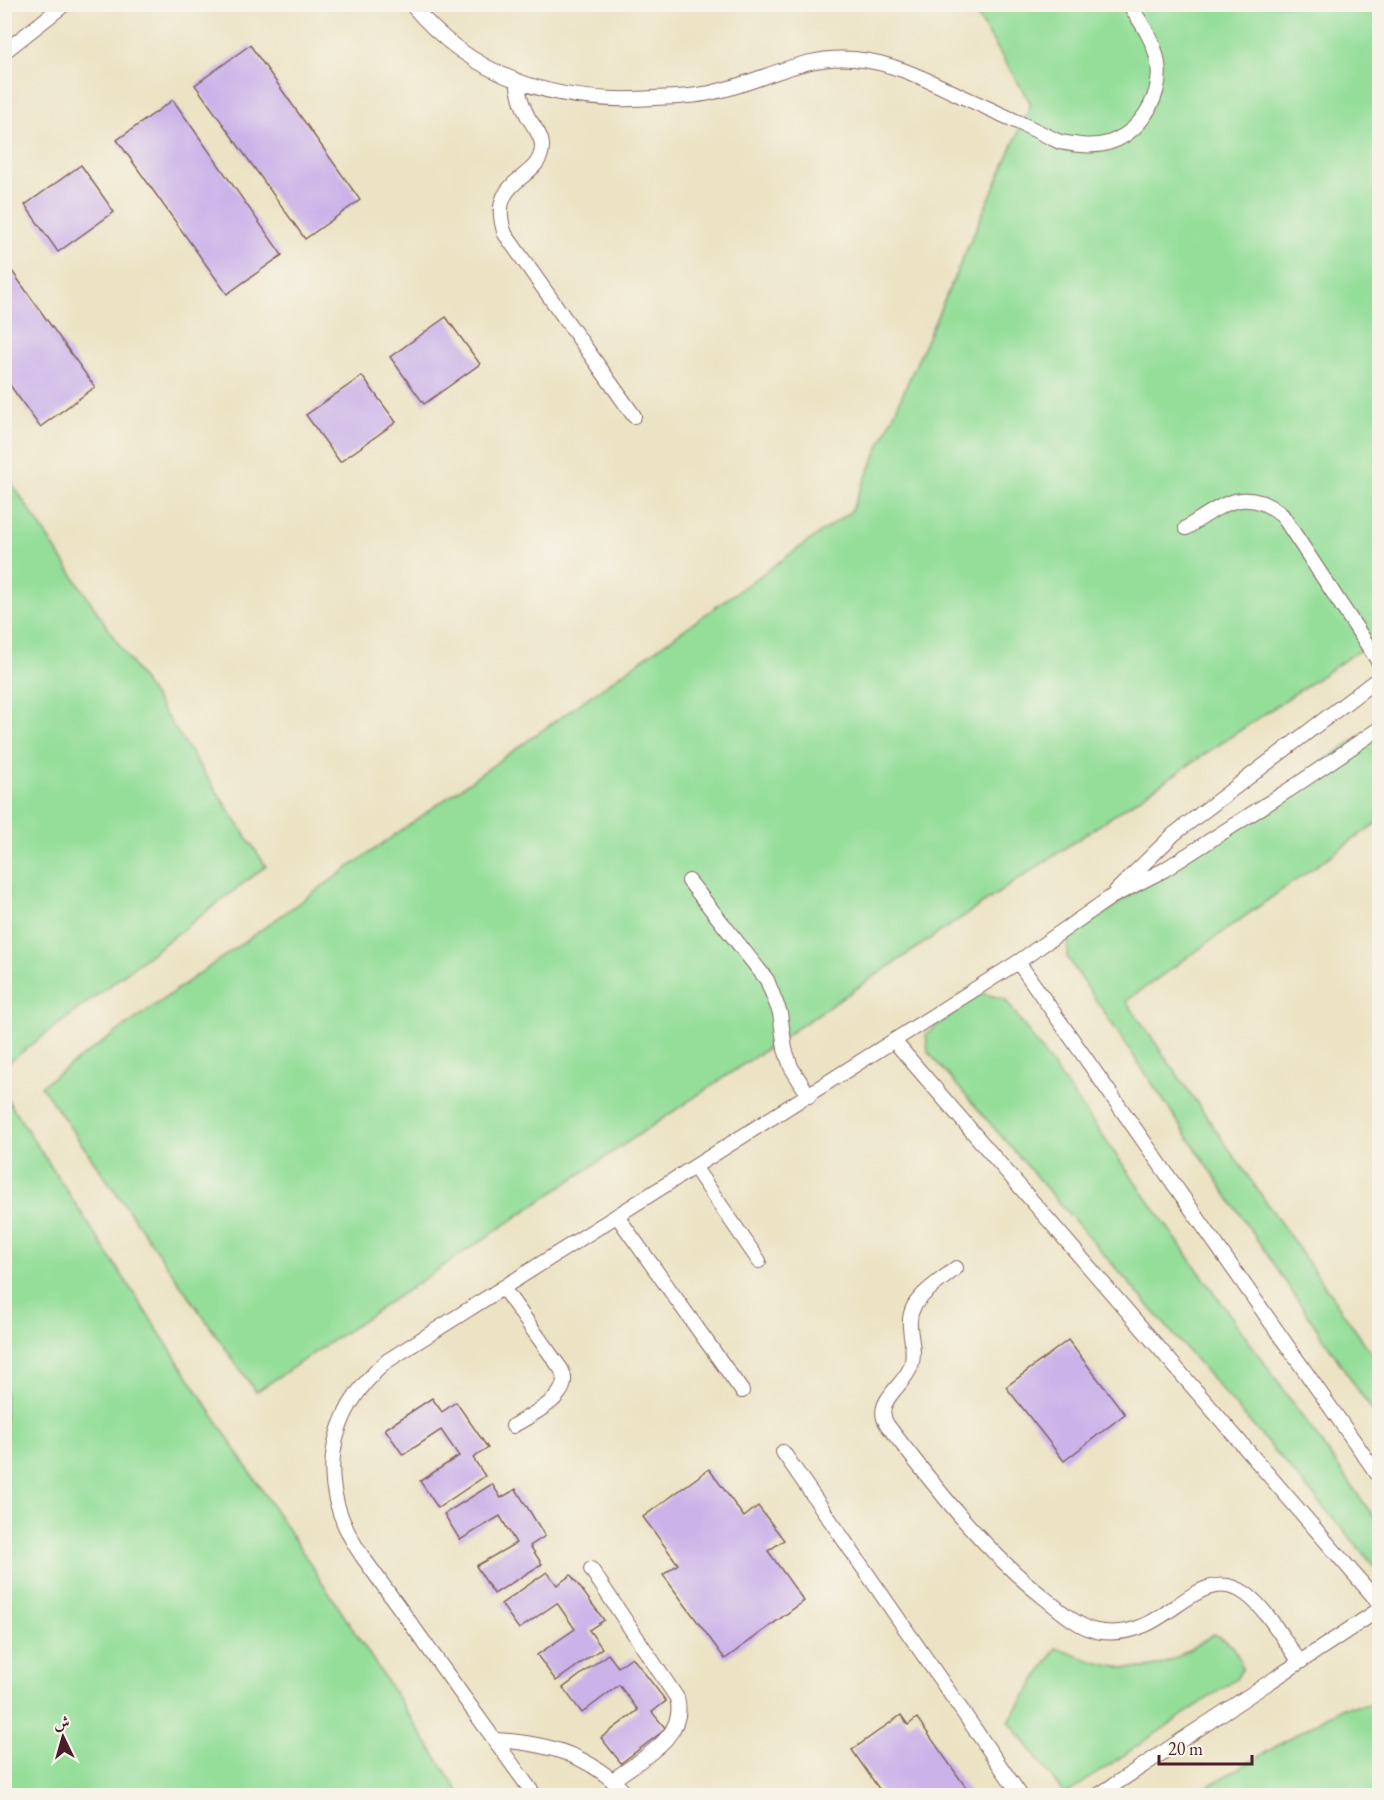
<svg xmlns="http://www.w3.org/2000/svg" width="1384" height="1800" font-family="'EB Garamond',Amiri,serif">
  <rect width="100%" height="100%" fill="#f7f3e8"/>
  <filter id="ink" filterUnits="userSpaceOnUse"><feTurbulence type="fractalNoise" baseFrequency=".0167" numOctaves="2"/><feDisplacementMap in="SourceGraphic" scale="12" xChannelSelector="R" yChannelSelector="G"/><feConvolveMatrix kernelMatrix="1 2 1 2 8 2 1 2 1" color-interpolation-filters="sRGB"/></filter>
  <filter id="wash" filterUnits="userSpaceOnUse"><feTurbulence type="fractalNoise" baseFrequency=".008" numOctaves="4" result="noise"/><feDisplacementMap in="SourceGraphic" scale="24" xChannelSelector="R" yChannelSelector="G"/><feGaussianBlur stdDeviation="1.35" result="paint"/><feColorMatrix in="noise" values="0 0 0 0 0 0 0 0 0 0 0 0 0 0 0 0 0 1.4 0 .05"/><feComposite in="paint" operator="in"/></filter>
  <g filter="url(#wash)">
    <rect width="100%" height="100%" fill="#ece3c4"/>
    <g fill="#94de9a" stroke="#6f7e62" stroke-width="1.5">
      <polygon points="971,5 1379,5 1379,637 256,1392 41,1086 851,511 1031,104"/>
      <polygon points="5,473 266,866 5,1065 4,1065"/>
      <polygon points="1379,723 1379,821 1126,1001 1379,1364 1379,1421 1067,957 1069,938"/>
      <polygon points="980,993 1005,999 1379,1524 1379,1571 928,1052 926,1034"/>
      <polygon points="5,1096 461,1795 5,1795"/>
      <path d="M1214,1634l19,12 10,22 -7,11 -171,116 -56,-74 47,-73c34,13 78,31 114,13 15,-8 29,-18 44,-27z"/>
      <polygon points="1379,1704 1379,1795 1193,1795 1343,1707"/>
    </g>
    <g id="blocks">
      <g fill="#cbb2e9">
        <polygon points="250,45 360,200 305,239 195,85"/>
        <polygon points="173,100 282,255 227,294 117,140"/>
        <polygon points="81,165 114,212 58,252 25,205"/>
        <polygon points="4,260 95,387 40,427 4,377"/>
        <polygon points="446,317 480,364 424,404 390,357"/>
        <polygon points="362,376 396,422 340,462 306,415"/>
        <polygon points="1068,1340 1125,1414 1064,1461 1006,1387"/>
        <polygon points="432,1398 442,1412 456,1402 488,1448 473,1458 485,1476 438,1508 420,1481 459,1456 441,1430 403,1455 385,1429"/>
        <polygon points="709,1469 744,1517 758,1506 784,1540 768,1551 804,1601 725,1659 663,1575 678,1564 643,1517"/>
        <polygon points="492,1484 501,1498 516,1489 545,1536 530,1546 542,1564 494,1594 476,1566 516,1543 500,1516 460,1540 444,1514"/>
        <polygon points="547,1572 557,1585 571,1575 604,1620 589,1630 602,1648 556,1681 537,1655 575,1629 557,1603 519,1629 501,1604"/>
        <polygon points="608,1654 618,1667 632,1657 666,1701 652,1712 666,1729 621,1763 601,1738 638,1710 619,1685 582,1713 563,1688"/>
        <polygon points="901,1715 908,1725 917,1718 972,1796 884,1796 852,1750"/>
      </g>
    </g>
  </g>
  <g filter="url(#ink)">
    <use href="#blocks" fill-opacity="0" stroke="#836461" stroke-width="1.5"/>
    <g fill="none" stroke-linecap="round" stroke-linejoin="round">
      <g stroke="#836461" stroke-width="16">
        <g id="lane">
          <path d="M411,4c63,76 149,101 244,94 20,-1 40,-1 59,-6 48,-10 89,-38 140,-33 39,3 73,21 107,37 33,15 66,30 99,46 17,3 34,6 51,0 32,-12 54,-50 46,-84 -4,-19 -17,-37 -28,-54"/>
          <polyline points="4,52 65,4"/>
          <path d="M517,81c2,13 5,25 11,36 5,9 14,18 14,29 0,36 -57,30 -37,88l129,182"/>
          <path d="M1186,528c34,-22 59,-44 96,-13l98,149"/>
          <polyline points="689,881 767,980 780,1013 785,1049 791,1067 809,1096"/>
          <polyline points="1116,891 1174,834 1380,677"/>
          <polyline points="1018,962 1380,1478"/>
          <polyline points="894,1041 1380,1604"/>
          <polyline points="695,1168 759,1261"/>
          <polyline points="617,1216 742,1391"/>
          <path d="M956,1268c-13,11 -33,23 -42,38 -11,20 4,39 -3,60 -7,21 -40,36 -23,60 49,63 95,124 159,174 15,12 30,26 49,31 17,3 34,1 49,-6 32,-13 64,-58 101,-31 20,14 39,48 54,68"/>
          <path d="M503,1288l58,81c15,27 -30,45 -48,57"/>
          <polyline points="783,1452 1021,1796"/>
          <path d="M591,1569l86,129c11,39 -37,61 -64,82"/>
          <path d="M495,1740c53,3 97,15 133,56"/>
          <path d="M535,1796l-173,-240c-47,-69 -38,-140 25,-195l631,-399 93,-65 53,-27 131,-84 85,-58"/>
          <polyline points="1097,1796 1380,1609"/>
        </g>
      </g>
      <use href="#lane" stroke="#fff" stroke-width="14"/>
    </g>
  </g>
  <rect width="1384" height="1800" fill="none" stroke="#f7f3e8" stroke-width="24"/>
  <g transform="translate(63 1737) rotate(355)" stroke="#f7f3e8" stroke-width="4.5" paint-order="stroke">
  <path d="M0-4.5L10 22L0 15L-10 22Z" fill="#4a1f2b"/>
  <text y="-9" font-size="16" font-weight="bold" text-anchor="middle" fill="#4a1f2b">ش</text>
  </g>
  <path d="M1159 1755v9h93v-9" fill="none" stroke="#4a1f2b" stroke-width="3"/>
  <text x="1168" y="1755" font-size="18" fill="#4a1f2b" stroke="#f7f3e8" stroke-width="4.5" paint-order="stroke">20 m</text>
</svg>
